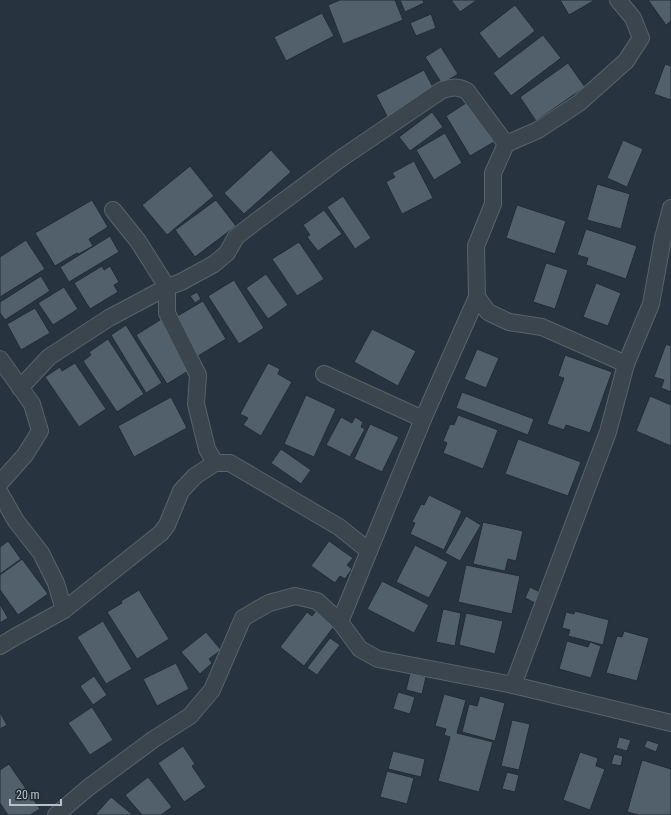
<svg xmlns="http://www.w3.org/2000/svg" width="671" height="815" font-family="'Roboto Condensed',sans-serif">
  <rect width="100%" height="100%" fill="#27333e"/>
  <g fill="#52606b" stroke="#222c35">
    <polygon points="340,0 395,0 403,20 343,44 328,5"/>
    <polygon points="400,0 423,0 424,3 405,12"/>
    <polygon points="451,0 477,0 460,12"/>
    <polygon points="560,0 595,0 569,15"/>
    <polygon points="648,0 671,0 671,21 666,25"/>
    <polygon points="515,5 535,31 499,59 479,33"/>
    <polygon points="322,13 334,36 286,61 274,37"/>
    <polygon points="431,14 436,28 416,36 410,23"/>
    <polygon points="543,35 561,58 511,96 493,73"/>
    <polygon points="441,47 458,74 442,84 425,57"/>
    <polygon points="568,63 585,87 536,121 520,97"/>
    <polygon points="665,64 671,66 671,100 654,94"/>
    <polygon points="424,70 436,93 388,118 376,95"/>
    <polygon points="469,101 494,142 470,156 446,116"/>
    <polygon points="432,112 443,127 410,151 399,137"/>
    <polygon points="445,133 462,163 434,180 416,150"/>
    <polygon points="623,140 643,149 627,187 607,178"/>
    <polygon points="271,150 291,172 244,214 224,193"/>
    <polygon points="414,161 433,198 402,214 386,182 395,177 392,173"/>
    <polygon points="190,166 214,196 167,235 142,205"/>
    <polygon points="597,184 630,194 621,229 587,220"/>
    <polygon points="343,196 371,238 355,249 327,207"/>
    <polygon points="92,200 108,227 89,239 93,246 79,254 77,253 55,266 35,233"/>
    <polygon points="216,200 236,226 195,257 175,230"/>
    <polygon points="517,205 566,221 555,254 506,238"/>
    <polygon points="324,210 342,234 318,251 307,237 310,235 303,225"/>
    <polygon points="586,229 637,246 626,279 586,265 588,258 577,255"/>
    <polygon points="110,236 119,252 69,282 60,267"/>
    <polygon points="26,240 45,269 0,297 0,257"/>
    <polygon points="299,242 324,279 297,296 272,259"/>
    <polygon points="546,263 568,270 555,309 533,302"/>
    <polygon points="102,266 104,270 110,266 119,282 114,285 118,292 90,309 74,283"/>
    <polygon points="266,274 288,305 268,319 246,288"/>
    <polygon points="41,276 50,291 5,320 0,313 0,302"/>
    <polygon points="234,280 264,328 239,344 208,296"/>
    <polygon points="596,283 621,293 608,326 583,317"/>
    <polygon points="64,287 78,309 53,325 38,303"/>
    <polygon points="197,292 201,299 195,303 190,296"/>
    <polygon points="203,301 226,339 198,356 174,318"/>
    <polygon points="35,308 50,333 21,350 7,324"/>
    <polygon points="163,318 193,368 167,384 136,335"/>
    <polygon points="126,325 162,383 146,393 111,335"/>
    <polygon points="372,329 416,351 398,386 354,362"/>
    <polygon points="108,339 144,394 117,412 83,361 91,355 89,352"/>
    <polygon points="666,344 671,346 671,392 661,388 664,380 654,377"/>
    <polygon points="477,349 499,358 486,388 464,379"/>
    <polygon points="565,355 612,372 590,433 566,425 564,430 547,424 564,378 558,376"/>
    <polygon points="75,363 106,409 79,427 45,377 60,367 62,371"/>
    <polygon points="268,363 280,369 278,374 292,382 261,436 243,425 248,418 240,414"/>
    <polygon points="462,392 534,419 528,435 456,408"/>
    <polygon points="306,395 336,409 314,457 284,444"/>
    <polygon points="650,396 671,405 671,446 636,431"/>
    <polygon points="171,397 187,428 134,457 118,426"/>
    <polygon points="458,415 498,430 483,469 443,453 447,443 443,441 450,424 454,425"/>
    <polygon points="341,417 352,423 355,417 363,422 361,427 365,429 350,457 326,445"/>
    <polygon points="370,424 399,437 382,472 354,459"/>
    <polygon points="518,439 581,462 568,496 505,474"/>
    <polygon points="281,449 311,470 301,484 271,463"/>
    <polygon points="429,495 462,511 444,550 410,534 415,523 412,522 421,504 424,505"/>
    <polygon points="466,516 481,525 460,561 445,553"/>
    <polygon points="483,522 523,531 516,561 508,559 505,571 473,564"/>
    <polygon points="8,541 21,559 0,574 0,547"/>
    <polygon points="329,541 353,558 347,565 352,569 345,579 340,576 335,583 311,566"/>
    <polygon points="415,545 448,562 429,598 396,582"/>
    <polygon points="22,559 48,594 18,615 0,590 0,575"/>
    <polygon points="466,565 520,576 512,614 458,602"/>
    <polygon points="382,581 429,605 414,633 367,609"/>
    <polygon points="530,587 540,592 535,603 525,598"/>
    <polygon points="139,590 169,639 137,659 107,612 122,603 121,601"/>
    <polygon points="0,604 8,618 0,623"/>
    <polygon points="443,609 461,613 455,646 436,642"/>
    <polygon points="317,610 335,625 304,666 280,647 307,612 312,616"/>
    <polygon points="575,611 609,620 603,645 568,636 570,630 562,628 566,612 574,614"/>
    <polygon points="466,613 503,621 495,654 459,645"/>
    <polygon points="103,621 132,669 106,684 77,637"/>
    <polygon points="624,631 649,638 637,681 606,673 617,636 622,637"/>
    <polygon points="206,632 221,650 209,659 212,663 200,674 181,652"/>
    <polygon points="330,638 340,645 317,675 307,668"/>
    <polygon points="567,641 588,647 590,642 601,646 591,678 559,669"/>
    <polygon points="176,663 189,689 157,706 143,679"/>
    <polygon points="410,673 426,677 422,694 406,690"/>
    <polygon points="94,676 107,695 93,705 80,686"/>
    <polygon points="398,692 415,697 410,714 393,709"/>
    <polygon points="444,694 466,700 457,733 493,742 479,792 438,781 450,737 444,735 446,729 435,726"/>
    <polygon points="480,696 505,703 495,741 462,732 469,704 477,706"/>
    <polygon points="92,707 113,740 90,755 68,723"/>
    <polygon points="0,712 7,725 0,729"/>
    <polygon points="512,720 530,724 519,770 501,766"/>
    <polygon points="619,737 631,740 627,751 616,748"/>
    <polygon points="647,740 659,744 656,752 644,747"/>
    <polygon points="183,746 195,764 192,766 206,787 184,802 158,763"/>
    <polygon points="393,751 425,759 421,777 388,769"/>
    <polygon points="580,752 598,758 596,766 605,769 590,810 563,800"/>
    <polygon points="614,754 623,756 621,766 611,764"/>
    <polygon points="642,760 671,769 671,815 639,815 627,812"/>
    <polygon points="9,764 40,809 30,815 8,815 0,803 0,770"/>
    <polygon points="387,771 414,778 407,804 380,797"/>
    <polygon points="507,772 519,775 515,792 502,789"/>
    <polygon points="148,777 172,807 161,815 142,815 125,795"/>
    <polygon points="111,797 133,815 95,815"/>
  </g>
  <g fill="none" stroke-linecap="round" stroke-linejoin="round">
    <g stroke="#59636c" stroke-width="18">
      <g id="street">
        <polyline points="113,210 138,241 167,287 167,313 198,375 196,404 207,449 215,463"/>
        <polyline points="477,297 488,312 509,322 542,327 626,364"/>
        <polyline points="0,359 32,404 40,431 25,455 0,483"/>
        <polyline points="324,374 423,419"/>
        <path d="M20,388l29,-31 60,-39 58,-31 14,-5 33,-18 13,-11 9,-16 18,-14 89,-66 99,-67c11,-3 15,-4 25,1l39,53"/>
        <polyline points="0,493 16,521 41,553 56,583 64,610"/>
        <polyline points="340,622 423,419 477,297 476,246 493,204 493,173 506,144 538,130 579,103 626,61 641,38 633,18 618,0"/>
        <polyline points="0,646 15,637 64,610 161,533 167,525 181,491 195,476 215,463 230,463 339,527 369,551"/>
        <polyline points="513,685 608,432 626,364 651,304 663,238 671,208"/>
        <polyline points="56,815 89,787 154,739 190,716 212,690 243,618 269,603 295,596 317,601 340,622 360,649 378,659 513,685 671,723"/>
      </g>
    </g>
    <use href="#street" stroke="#3b454e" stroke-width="16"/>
  </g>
  <path d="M10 799v6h51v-6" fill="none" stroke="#b7c0c9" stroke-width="2"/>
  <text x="16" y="799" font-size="12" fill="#b7c0c9" stroke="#202a33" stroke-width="3" paint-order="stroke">20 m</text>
</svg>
